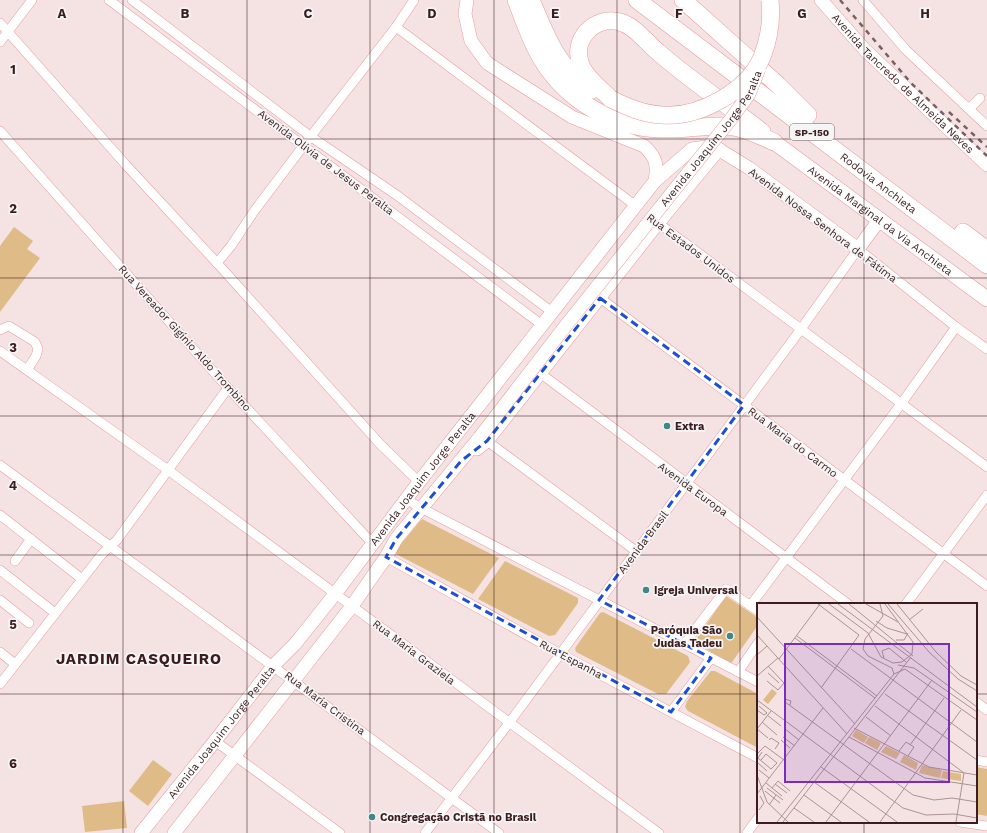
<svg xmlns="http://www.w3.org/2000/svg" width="987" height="833" font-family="'Work Sans',sans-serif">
  <rect width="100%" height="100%" fill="#f5e3e3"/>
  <g fill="#debb87">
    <polygon points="14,227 33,241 27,249 40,258 0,312 0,246"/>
    <polygon points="422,519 499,558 473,594 396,554 396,550"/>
    <polygon points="505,561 578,598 578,603 555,635 549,636 478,599"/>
    <polygon points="726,596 758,618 758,625 730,665 695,641"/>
    <polygon points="603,612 688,656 690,662 688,665 666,694 658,694 576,652 575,648 600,613"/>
    <polygon points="711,671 715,671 758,694 758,748 688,711 685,707 687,701"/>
    <polygon points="153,760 172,774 148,806 129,791"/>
    <polygon points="976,767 987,769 987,816 976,814"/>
    <polygon points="124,801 127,828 85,832 82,806"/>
  </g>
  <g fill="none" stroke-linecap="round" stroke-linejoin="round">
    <g stroke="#eb999b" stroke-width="10">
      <g id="street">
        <polyline points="109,0 542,325"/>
        <polyline points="132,0 310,136 398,196 552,312"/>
        <polyline points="863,0 906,50 987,126"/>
        <polyline points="0,23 126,165 217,263 380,444 419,482"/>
        <polyline points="396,27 636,206"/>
        <polyline points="0,42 32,0"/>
        <polyline points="969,109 980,98"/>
        <polyline points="0,131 228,388 372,543"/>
        <polyline points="658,223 987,467"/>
        <polyline points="217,263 231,246 255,210 304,145 396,27 414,0"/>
        <polyline points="600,298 987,586"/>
        <polyline points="0,330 9,326 35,342 38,349 36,356 27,370"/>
        <polyline points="0,351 168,470 659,833"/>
        <polyline points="540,373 848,604"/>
        <polyline points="487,441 636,551"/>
        <polyline points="0,465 499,833"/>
        <polyline points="406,499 421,508 758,682"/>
        <polyline points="0,515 82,579"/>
        <polyline points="386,557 559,653 758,758"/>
        <polyline points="15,561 31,539"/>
        <polyline points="0,570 55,613"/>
        <polyline points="0,600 29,623"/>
        <polyline points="906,604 987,495"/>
        <polyline points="750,606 901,404 956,327"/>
        <polyline points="685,643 726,589 758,611"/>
        <polyline points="0,652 15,664"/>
        <polyline points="738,672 758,643"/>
        <polyline points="0,684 102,554 117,540 228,388"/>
        <polyline points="976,702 987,710"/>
        <polyline points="671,712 711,658"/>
        <polyline points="215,741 340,833"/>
        <polyline points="976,760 987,762"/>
        <polyline points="960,822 987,826"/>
        <polyline points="425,833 509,723 801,329 858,249 956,327 987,349"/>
        <polyline points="747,833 758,818"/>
      </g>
    </g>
    <g stroke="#eb999b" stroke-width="14">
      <g id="secondary">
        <path id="s1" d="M821,0l44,50 122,115"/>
        <polyline points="655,181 692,149 713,146 749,168 858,249 880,219"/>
        <polyline points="477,449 487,441 658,223 719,149"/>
        <path id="s2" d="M141,833l74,-92 59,-76 21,-21 40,-50 84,-112 236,-301c3,-16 1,-24 -11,-35l-72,-29 -85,-54 -16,-22 -6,-27 2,-14"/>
        <polyline points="174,833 352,606 386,557 396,539 480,437"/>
      </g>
    </g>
    <g stroke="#eb999b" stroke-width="16">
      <g id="primary">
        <path id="s3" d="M774,142l213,157"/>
      </g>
    </g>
    <g stroke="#eb999b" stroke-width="18">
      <g id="highway">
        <path d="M516,0c8,20 14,40 25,58 25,42 72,70 121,71 21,1 42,-4 63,-3 17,1 34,9 49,16"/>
        <path d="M531,0c15,35 27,70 61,90"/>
        <path id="s4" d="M637,0l350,265"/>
        <polyline points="683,0 778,85 808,115"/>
        <path d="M611,99c-10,-10 -25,-21 -30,-34 -10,-25 13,-50 39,-43 15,4 27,21 38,30 33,29 70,53 104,80"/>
        <polyline points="963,232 987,250"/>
      </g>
    </g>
    <use href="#street" stroke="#fff" stroke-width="9"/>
    <use href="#secondary" stroke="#fff" stroke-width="13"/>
    <use href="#primary" stroke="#fff" stroke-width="15"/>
    <use href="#highway" stroke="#fff" stroke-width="17"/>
    <g stroke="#7a5f60" stroke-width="2.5" stroke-dasharray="5 5" stroke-linecap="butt">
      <polyline points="840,0 911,83 987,156"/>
      <polyline points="949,112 987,147"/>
    </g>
    <g stroke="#eb999b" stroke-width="14" stroke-linecap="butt">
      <g id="secondary-bridge">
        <path id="s5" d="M480,437l84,-109 167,-209 18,-25 10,-25"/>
      </g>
    </g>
    <g stroke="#eb999b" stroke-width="18" stroke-linecap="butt">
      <path id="highway-bridge" d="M611,99c16,8 32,15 51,16 37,3 86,-24 100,-58 7,-18 10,-39 8,-57"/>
    </g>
    <use href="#secondary-bridge" stroke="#fff" stroke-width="13"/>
    <use href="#highway-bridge" stroke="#fff" stroke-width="17"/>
  </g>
  <path fill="none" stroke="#1d4ed8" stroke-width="3" stroke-dasharray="8 5" stroke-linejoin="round" d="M600,298l144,107 -145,195 112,58 -40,54 -285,-155 10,-18 65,-78 26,-20z"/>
  <path fill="none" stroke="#3c1c1e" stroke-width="1" stroke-opacity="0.55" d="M123,0v833M247,0v833M370,0v833M494,0v833M617,0v833M740,0v833M864,0v604M0,139h987M0,278h987M0,416h987M0,555h987M0,694h758M976,694h11M864,822v11"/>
  <g fill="#3f8789" stroke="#f5f5f5" stroke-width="1.5">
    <circle cx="667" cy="426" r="4"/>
    <circle cx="646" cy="590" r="4"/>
    <circle cx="730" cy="636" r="4"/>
    <circle cx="372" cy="817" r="4"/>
  </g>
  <g text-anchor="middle" stroke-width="3.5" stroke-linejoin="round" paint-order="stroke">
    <rect fill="#f5f5f5" stroke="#745d5e" stroke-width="1" x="790" y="124" width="44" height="16" rx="3"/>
    <g font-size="10" font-weight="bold" fill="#3c1c1e">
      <text x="812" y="136">SP-150</text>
    </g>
    <g font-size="11" fill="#3c1c1e" stroke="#f5f5f5">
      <text dy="4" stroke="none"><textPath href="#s1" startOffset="117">Avenida Tancredo de Almeida Neves</textPath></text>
      <text dy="4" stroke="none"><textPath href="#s5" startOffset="378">Avenida Joaquim Jorge Peralta</textPath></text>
      <text transform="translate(326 162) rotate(37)" y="4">Avenida Olívia de Jesus Peralta</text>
      <text dy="4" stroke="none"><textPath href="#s4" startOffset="303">Rodovia Anchieta</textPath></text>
      <text dy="4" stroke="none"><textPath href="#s3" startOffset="132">Avenida Marginal da Via Anchieta</textPath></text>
      <text transform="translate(823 225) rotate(37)" y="4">Avenida Nossa Senhora de Fátima</text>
      <text transform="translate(691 248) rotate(37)" y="4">Rua Estados Unidos</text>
      <text transform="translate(185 338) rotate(48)" y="4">Rua Vereador Gigínio Aldo Trombino</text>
      <text transform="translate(793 442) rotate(37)" y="4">Rua Maria do Carmo</text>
      <text dy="4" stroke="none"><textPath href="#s2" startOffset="453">Avenida Joaquim Jorge Peralta</textPath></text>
      <text transform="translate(693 489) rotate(36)" y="4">Avenida Europa</text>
      <text transform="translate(643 542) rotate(-53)" y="4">Avenida Brasil</text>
      <text transform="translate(414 652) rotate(37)" y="4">Rua Maria Graziela</text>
      <text transform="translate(571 659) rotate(28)" y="4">Rua Espanha</text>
      <text transform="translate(325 703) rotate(37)" y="4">Rua Maria Cristina</text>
      <text dy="4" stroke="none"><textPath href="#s2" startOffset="129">Avenida Joaquim Jorge Peralta</textPath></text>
    </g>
    <g font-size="11" font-weight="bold" fill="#3c1c1e" stroke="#f5f5f5" text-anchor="start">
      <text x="675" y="430">Extra</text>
      <text x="654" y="594">Igreja Universal</text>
      <text x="722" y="634" text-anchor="end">Paróquia São<tspan x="722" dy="13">Judas Tadeu</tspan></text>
      <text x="380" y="821">Congregação Cristã no Brasil</text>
    </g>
    <g font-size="15" font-weight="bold" letter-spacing="1" fill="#3c1c1e" stroke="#f5f5f5">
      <text x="139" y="664">JARDIM CASQUEIRO</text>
    </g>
  </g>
  <g transform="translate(757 603)">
    <rect width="220" height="220" fill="#f5e3e3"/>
    <path d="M15,86l5,4 -9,11 -5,-4zM99,127l12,7 -4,6 -12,-7zM112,134l12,6 -4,7 -12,-7zM129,143l14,7 -4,6 -15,-7zM147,152l14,8 -2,7 -16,-8zM165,162l20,5 -2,8 -21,-5zM186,168l18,3v7l-20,-3z" fill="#debb87"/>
    <path fill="none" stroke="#ab9394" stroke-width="1" d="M61,1l41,31 -38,53M72,1l39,29 13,24 12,6 9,-1 10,-8 1,-12 -28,-38M81,1l139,103M92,1l64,52M109,1l32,18M131,1l41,48 29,27 19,12M140,1l39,48 25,24 16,9M0,14l98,107M152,17l14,-11M119,18l11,7 20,6M0,32l90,99M40,33l80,60M38,35l80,60M139,37h8l4,-7M94,46l126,93M0,52l10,-9M127,55l-2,-7 7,-3 17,14M22,56l41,-55M141,62l16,3M157,65l63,44M11,70l11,10M137,71l11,-5 72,51M0,73l21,-18M10,78l11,9 6,-7 -16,-17M128,91l92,66M0,97l146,108 23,7 28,-1 23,4M33,102l1,-4 -6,-2v3l128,93 21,5 18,-2 25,4M118,103l89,67 -8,49M0,107l7,5 3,-2 -8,-7M10,112l14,11M109,114l25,19M5,119l15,13M97,125l75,39 48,8M0,126l14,-18M0,126l11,9M28,126l14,11M26,134l12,9M92,134l76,41 52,8M12,137l2,-2 8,5 -4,6M24,137l9,8M153,142l34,-47M142,148l7,-9 8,5 -6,9M0,151l8,-8 19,14M4,157l5,-6 11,9 -6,6 -13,-11 4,-6M1,160l9,8M64,164l76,55M2,167l10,8M0,172l10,27 21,20M57,179l55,40M9,180l16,13M18,181l12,9M10,185l16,12M15,185l6,-7 12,10M8,188l15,12M0,191l66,-86M47,192l37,27M12,202l7,-10M37,205l20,14M2,207l5,-7 -4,-7M20,219l117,-148 -2,-6 -24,-12 -5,-7 2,-10 18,-23 -3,-12M26,219l128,-165M69,219l106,-142M123,219l81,-112"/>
    <path fill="#7b2cbf" fill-opacity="0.15" stroke="#7b2cbf" stroke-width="2" d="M28,41h164v138h-164z"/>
    <rect width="220" height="220" fill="none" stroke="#3c1c1e" stroke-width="2"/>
  </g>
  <g font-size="13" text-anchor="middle" font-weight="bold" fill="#3c1c1e" stroke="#f5f5f5" stroke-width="3.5" stroke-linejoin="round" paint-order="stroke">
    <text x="62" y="18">A</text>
    <text x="185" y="18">B</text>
    <text x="308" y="18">C</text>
    <text x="432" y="18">D</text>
    <text x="555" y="18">E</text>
    <text x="679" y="18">F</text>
    <text x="802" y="18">G</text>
    <text x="925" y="18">H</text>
    <text x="13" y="74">1</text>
    <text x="13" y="213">2</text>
    <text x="13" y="352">3</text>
    <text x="13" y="490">4</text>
    <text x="13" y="629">5</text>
    <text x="13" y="768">6</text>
  </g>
</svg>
